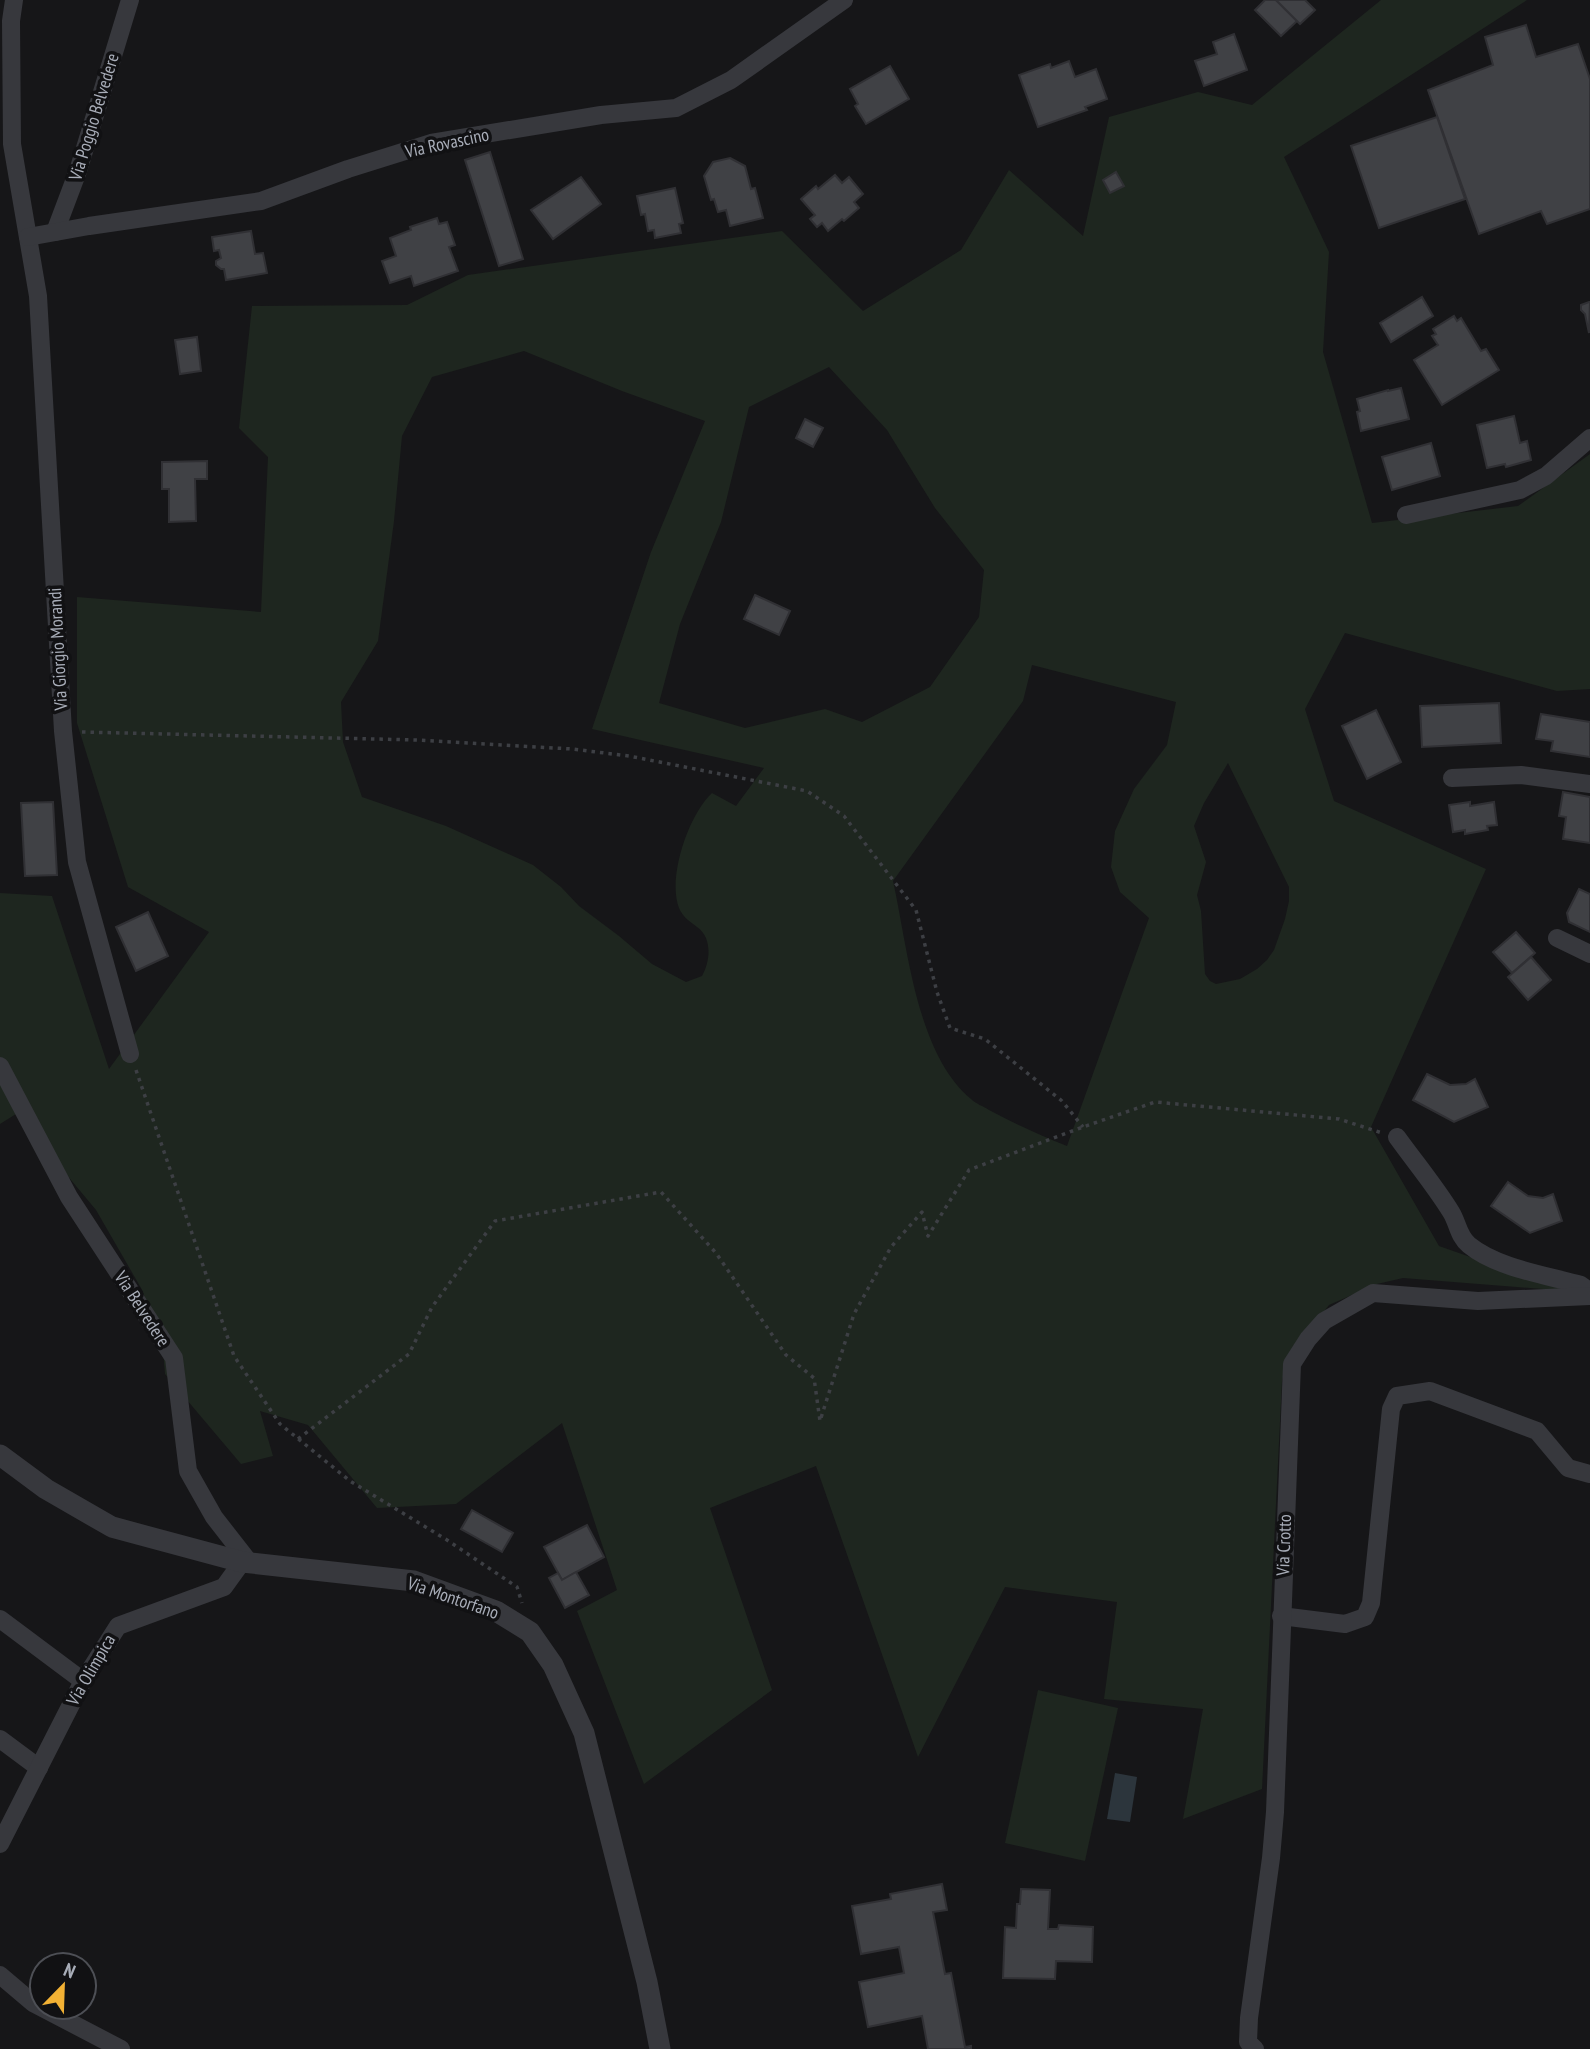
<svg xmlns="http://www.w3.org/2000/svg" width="1590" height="2049" font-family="'PT Sans Narrow',sans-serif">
  <rect width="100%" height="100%" fill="#161618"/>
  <g fill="#1e261f" fill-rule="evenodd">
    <path d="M1381,0h146l-243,157 45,95 -6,100 49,171 146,-17 72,-52v235l-33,2 -212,-58 -40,76 29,92 152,68 -115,258 68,119 128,45 -164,-13 -26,6 -48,21 -41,52 -6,24 -20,408 -79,30 20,-110 -99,-10 13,-97 -112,-15 -87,170 -102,-291 -106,42 62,182 -128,94 -67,-173 40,-21 -55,-167 -106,81 -79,4 -69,-83 -48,-14 13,45 -32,8 -76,-90 -3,-35 -21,-51 -45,-78 -80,-96 -16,10v-231l52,3 57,173 100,-137 -81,-45 -51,-164v-126l184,15 7,-155 -29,-29 13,-122 155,-1 61,-30 314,-44 81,80 98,-61 48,-80 74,66 26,-119 89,-25 54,13zM524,351l98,40 83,30 -54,131 -59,177 172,39 -28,38 -24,-13c-23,21 -45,84 -33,115 4,9 10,13 18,19 16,11 13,35 5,49l-16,6 -34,-18 -33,-28 -40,-30 -18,-19 -28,-22 -87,-39 -84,-29 -19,-55 -2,-40 37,-61 16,-120 8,-85 30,-59zM829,367l58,63 48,78 49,62 -5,47 -49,70 -68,35 -37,-13 -80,19 -86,-25 21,-79 41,-102 28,-115zM1032,665l144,37 -9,43 -33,44 -19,42 -4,36 9,25 29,26 -82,228c-27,-11 -52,-22 -78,-36 -6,-4 -13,-6 -18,-11 -55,-46 -63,-151 -78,-218l130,-180zM1228,763l61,124v14l-4,18 -11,31 -7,10 -10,9 -17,10 -24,5 -6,-3 -5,-7 -4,-63 -4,-16 9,-33 -12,-36 10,-23z"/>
    <polygon points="1038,1690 1118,1708 1085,1861 1005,1843"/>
  </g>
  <polygon fill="#2c353c" points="1115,1773 1137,1777 1130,1822 1107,1819"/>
  <g fill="#404145" stroke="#303034" stroke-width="2">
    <polygon points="1265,0 1276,0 1297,21 1281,36 1255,10"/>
    <polygon points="1276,0 1305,0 1315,10 1300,24"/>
    <polygon points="1526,25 1536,57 1578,44 1590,79 1590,209 1547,224 1541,211 1479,234 1428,90 1493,65 1485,37"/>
    <polygon points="1234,34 1247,70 1204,86 1195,61 1217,54 1213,42"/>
    <polygon points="1069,61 1075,77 1096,69 1107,99 1085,107 1087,110 1038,127 1019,75 1050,64 1051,68"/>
    <polygon points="890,66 909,99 866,124 855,106 858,104 850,89"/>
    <polygon points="1437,117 1465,199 1379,228 1351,146"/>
    <polygon points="490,152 523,259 499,266 465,160"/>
    <polygon points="730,158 745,166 751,189 755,188 763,218 730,226 726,210 718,212 714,199 711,200 704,176 713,162"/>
    <polygon points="1116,172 1124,186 1110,193 1103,180"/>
    <polygon points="835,175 842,183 849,177 863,194 854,202 859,208 844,221 842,219 828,231 822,223 817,227 810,219 815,215 801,199 816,186 818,189"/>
    <polygon points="581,177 601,204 553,239 531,210"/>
    <polygon points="675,188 683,223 679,224 681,233 655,238 654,230 648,231 645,214 641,215 637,196"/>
    <polygon points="437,218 439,224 447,222 455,245 449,247 458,271 414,286 411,276 390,283 382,261 396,256 390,238 411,230 410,227"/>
    <polygon points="251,231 255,254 263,253 267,273 226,280 224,269 221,269 216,265 216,261 221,258 219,250 214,251 212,237"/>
    <polygon points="1422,297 1433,316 1391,342 1380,323"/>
    <polygon points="1589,302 1590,302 1589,333 1585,314 1581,310 1581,305"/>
    <polygon points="1454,316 1457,321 1461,318 1481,351 1486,349 1499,370 1442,405 1414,360 1438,345 1432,336 1436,334 1433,329"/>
    <polygon points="197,337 201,371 180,374 175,340"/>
    <polygon points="1401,388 1409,419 1361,431 1357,412 1360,411 1357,399 1388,390 1388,391"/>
    <polygon points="1514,416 1520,443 1527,441 1531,460 1506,467 1505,464 1487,468 1477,425"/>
    <polygon points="805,419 823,428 813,447 796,438"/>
    <polygon points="1431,443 1440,476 1392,490 1382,457"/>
    <polygon points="207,461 207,479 195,479 196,521 169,522 169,489 162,489 162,462"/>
    <polygon points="755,595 790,611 779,635 744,619"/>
    <polygon points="1499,703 1501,743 1422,747 1420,706"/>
    <polygon points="1376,710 1401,762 1367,779 1342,726"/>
    <polygon points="1541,714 1590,722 1590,757 1551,751 1553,741 1536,739"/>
    <polygon points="1563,792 1590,797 1590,843 1563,839 1566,817 1559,816"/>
    <polygon points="53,802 57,875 25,876 21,803"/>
    <polygon points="1470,802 1470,806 1494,802 1497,825 1487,826 1488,830 1465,834 1465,830 1453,832 1449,805"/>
    <polygon points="1579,889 1590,894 1590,932 1569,922 1567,913"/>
    <polygon points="148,912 168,956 136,971 116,927"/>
    <polygon points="1516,932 1535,953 1512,973 1493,952"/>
    <polygon points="1531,957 1551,980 1528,1000 1508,977"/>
    <polygon points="1427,1074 1450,1085 1466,1084 1475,1079 1488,1107 1454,1122 1413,1100"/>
    <polygon points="1508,1182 1528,1196 1543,1198 1553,1194 1562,1221 1530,1233 1491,1206"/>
    <polygon points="472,1510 513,1533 502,1552 461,1529"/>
    <polygon points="587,1525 604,1557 562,1580 544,1547"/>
    <polygon points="576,1572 589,1595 565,1608 549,1578 558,1573 562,1580"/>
    <polygon points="942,1884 947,1910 933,1912 945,1974 951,1973 965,2047 971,2046 971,2049 928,2049 922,2016 868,2027 859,1982 904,1973 899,1947 861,1954 852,1906 891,1899 890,1894"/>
    <polygon points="1021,1889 1050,1890 1048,1929 1058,1929 1059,1925 1093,1927 1092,1962 1056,1961 1055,1979 1003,1978 1005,1927 1016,1928 1017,1904 1020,1904"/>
  </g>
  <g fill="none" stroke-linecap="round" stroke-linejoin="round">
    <g stroke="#3d3f44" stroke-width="3.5" stroke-dasharray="3.5 5" stroke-linecap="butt">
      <polyline points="82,732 417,740 572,749 629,756 807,791 844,816 916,910 937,992 950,1028 985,1039 1062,1101 1083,1127"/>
      <polyline points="136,1070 234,1356 280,1424 350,1481 447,1540 517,1587 522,1603"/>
      <polyline points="298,1439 409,1354 432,1307 495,1221 661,1192 716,1253 786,1355 814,1378 820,1421 854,1314 891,1247 922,1212 928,1236 969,1170 1083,1127 1155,1102 1339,1119 1382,1133"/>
    </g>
    <g stroke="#37383d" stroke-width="18">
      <polyline points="14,0 11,21 12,144 38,296 63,731 77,862 130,1054"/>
      <polyline points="55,232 78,171 130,0"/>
      <polyline points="28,237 89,226 261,201 348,169 431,143 601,115 676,108 731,80 844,0"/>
      <polyline points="1406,515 1520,490 1546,476 1590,438"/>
      <polyline points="1452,778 1521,775 1590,784"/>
      <polyline points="1557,938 1590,954"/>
      <polyline points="0,1066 69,1197 174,1358 188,1471 214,1517 249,1562"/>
      <path d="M1397,1137c18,25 38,49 54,75 7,11 7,24 18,33 28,23 77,30 112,40l9,7"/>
      <polyline points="1281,1616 1345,1624 1365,1617 1371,1603 1391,1409 1397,1396 1430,1391 1537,1431 1568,1468 1590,1474"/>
      <polyline points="0,1619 83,1681"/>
      <polyline points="0,1739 39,1768"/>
      <polyline points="0,1844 83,1681 118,1626 224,1587 242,1562"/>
      <polyline points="0,1975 33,2003 121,2049"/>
      <polyline points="1255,2049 1248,2042 1249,2018 1271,1858 1275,1812 1292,1364 1308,1339 1324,1321 1373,1293 1478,1301 1590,1296"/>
    </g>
    <polyline stroke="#37383d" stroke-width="21" points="0,1455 46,1489 112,1527 242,1562 414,1581 496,1611 530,1632 553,1665 584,1733 647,1982 660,2049"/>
  </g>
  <g text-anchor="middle" stroke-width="7" stroke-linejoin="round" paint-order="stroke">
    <g font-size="18" fill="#a8adb8" stroke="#111113">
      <text transform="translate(94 117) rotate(-73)" y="6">Via Poggio Belvedere</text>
      <text transform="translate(447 143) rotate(-12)" y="6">Via Rovascino</text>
      <text transform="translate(58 649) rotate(-93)" y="6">Via Giorgio Morandi</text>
      <text transform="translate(142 1309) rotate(57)" y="6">Via Belvedere</text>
      <text transform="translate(1284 1545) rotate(-88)" y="6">Via Crotto</text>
      <text transform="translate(453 1598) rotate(19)" y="6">Via Montorfano</text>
      <text transform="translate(91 1670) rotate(-60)" y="6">Via Olimpica</text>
    </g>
  </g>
  <g transform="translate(63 1986) rotate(23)"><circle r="33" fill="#111113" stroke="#4d4f55" stroke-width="2"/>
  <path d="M0-5L12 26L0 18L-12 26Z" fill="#f2b134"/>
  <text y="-10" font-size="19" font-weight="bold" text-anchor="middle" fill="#a8adb8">N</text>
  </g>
</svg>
